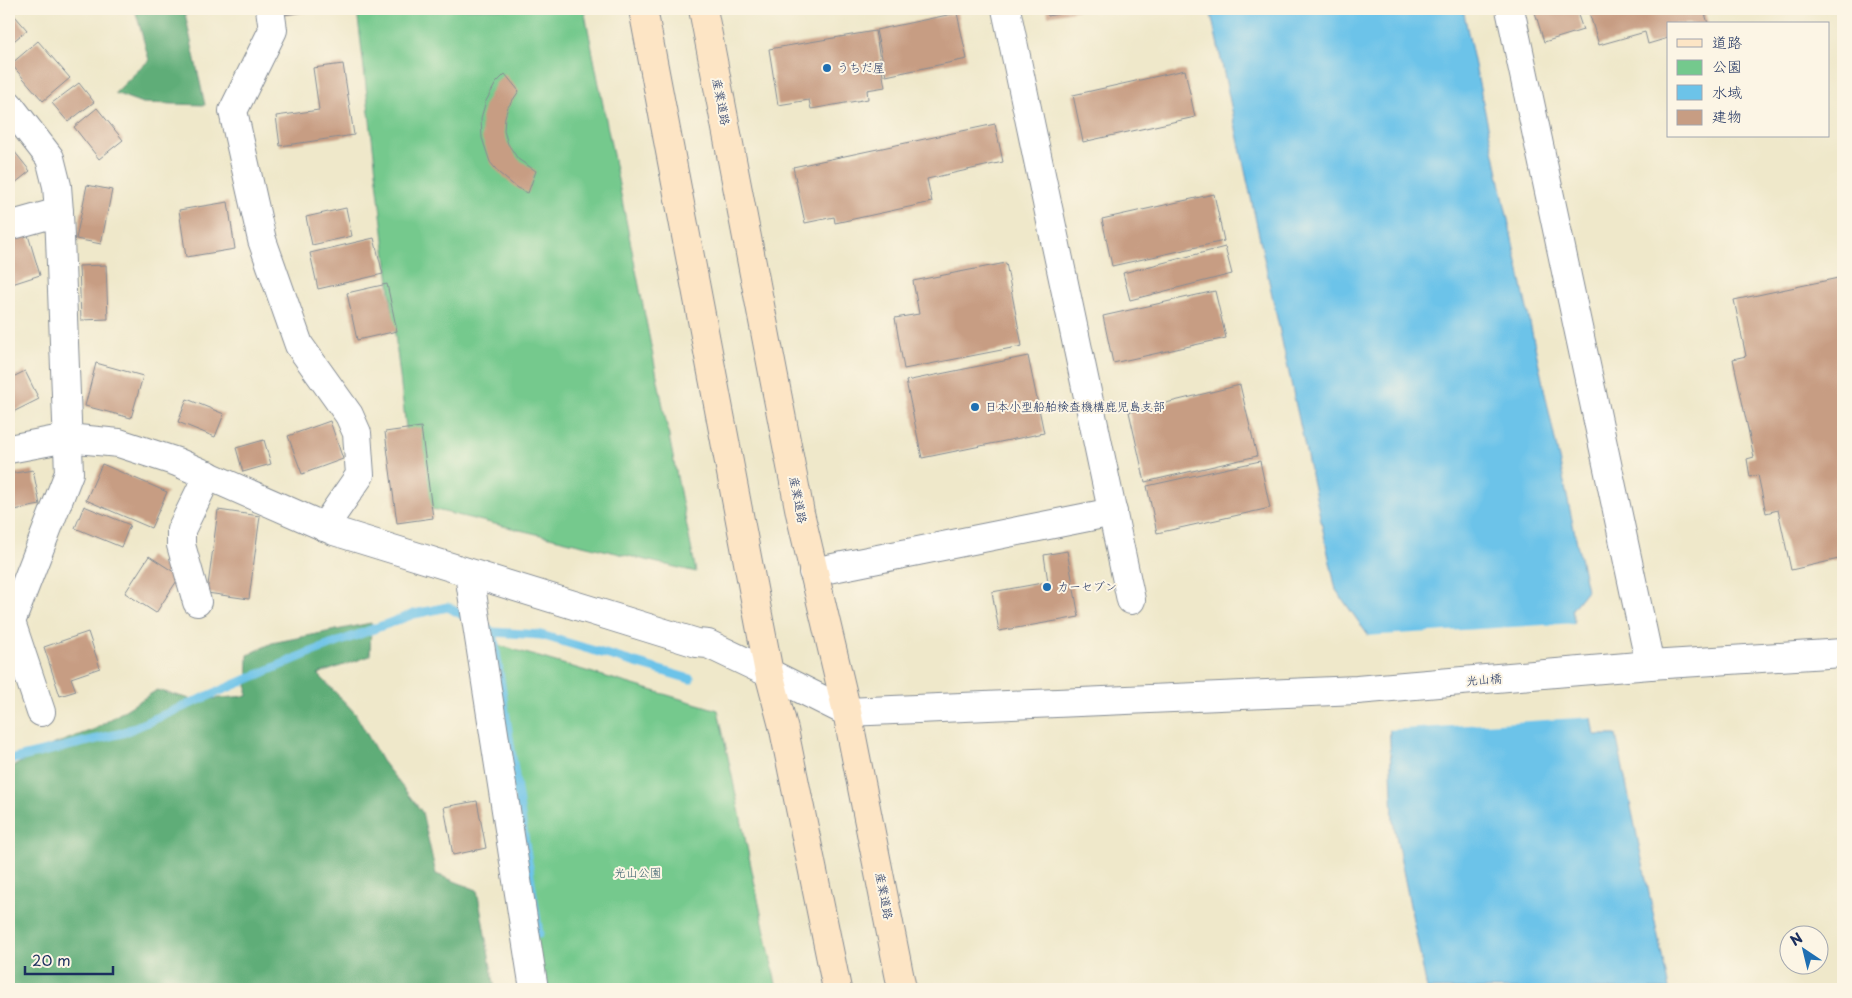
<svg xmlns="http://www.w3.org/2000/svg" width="1852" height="998" font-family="'Playpen Sans','Klee One',sans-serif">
  <rect width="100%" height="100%" fill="#fcf5e5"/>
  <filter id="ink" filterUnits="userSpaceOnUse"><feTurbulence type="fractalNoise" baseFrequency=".02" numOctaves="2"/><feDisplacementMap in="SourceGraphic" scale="10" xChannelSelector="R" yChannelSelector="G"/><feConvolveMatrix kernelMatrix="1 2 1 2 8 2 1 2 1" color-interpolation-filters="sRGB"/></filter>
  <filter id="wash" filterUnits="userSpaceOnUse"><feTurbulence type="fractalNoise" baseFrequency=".0096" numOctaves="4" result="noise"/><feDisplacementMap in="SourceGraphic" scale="20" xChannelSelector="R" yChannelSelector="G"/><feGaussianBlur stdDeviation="1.12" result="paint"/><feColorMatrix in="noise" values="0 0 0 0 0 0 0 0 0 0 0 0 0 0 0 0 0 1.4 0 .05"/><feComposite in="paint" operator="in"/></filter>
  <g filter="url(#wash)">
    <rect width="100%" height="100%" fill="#efe8ca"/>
    <g fill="#74c98d" stroke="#487c76">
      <polygon points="357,9 584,9 696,572 415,505"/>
      <polygon points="495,644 718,710 777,989 541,989"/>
    </g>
    <g fill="#5fad78" stroke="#3d6e6b">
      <polygon points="135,9 184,9 205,105 142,103 115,93 149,60"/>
      <polygon points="371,623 370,656 318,674 355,713 382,761 422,812 436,874 477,890 495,989 9,989 9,769 47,747 95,729 157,690 194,700 247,696 248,655 272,643"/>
    </g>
    <polygon fill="#6cc3e9" stroke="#4479a4" points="1210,9 1463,9 1587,590 1572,609 1594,735 1616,735 1669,989 1427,989 1393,821 1387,662 1336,590"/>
    <polygon fill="#efe8ca" points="1577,623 1594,717 1387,730 1384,663 1365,636"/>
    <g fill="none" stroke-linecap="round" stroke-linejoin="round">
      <g stroke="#6cc3e9" stroke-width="9">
        <polyline points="481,626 493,632 541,635 690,679"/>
        <polyline points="493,632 539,934"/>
        <polyline points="9,760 122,733 306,654 414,614 448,607 470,619"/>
      </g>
    </g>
    <g id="blocks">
      <g fill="#c79d83">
        <polygon points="9,9 27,30 9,45"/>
        <polygon points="284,9 319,9 319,10 284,15"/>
        <polygon points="1047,9 1078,9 1078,10 1048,16"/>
        <polygon points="1534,9 1576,9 1583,30 1544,42"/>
        <polygon points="1588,9 1709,9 1709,12 1705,13 1708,24 1668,24 1668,38 1648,44 1645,32 1599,45"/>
        <polygon points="957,13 967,59 886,76 876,30"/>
        <polygon points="875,31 885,87 867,90 868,99 811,109 809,100 778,105 769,49"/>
        <polygon points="38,41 70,78 43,101 11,64"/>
        <polygon points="343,64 354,135 280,146 276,116 319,110 313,68"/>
        <polygon points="1185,70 1195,117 1083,142 1073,95"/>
        <polygon points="505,74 519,91 508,107 505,117 504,131 508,144 518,159 536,171 528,193 517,188 499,173 490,162 482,138 481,118 486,101 496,83"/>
        <polygon points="79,83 94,102 68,122 52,103"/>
        <polygon points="97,108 123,140 99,159 74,127"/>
        <polygon points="995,124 1003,162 927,179 932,202 835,223 834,217 805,223 793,167"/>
        <polygon points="10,146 30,171 9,188 9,147"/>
        <polygon points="87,185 112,190 101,244 76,239"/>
        <polygon points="1214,194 1224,241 1112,266 1102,219"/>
        <polygon points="228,202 235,249 186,257 179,210"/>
        <polygon points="346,208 352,236 312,245 306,217"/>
        <polygon points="28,235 40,275 9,285 9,241"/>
        <polygon points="374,238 383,274 318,289 310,253"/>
        <polygon points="1225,247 1232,274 1130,300 1123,273"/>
        <polygon points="1006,263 1022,346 904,369 895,318 919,314 913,281"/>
        <polygon points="106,265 108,319 81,320 79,266"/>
        <polygon points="1843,277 1843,558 1791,570 1778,510 1766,513 1758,475 1750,477 1747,459 1754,457 1733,359 1746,356 1734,300"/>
        <polygon points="387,284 397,331 357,340 347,293"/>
        <polygon points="1215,291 1226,338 1113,363 1103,316"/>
        <polygon points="1028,356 1044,433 922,458 906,381"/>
        <polygon points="96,363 143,376 131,418 85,406"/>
        <polygon points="25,371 39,399 9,414 9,379"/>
        <polygon points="1240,385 1257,456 1145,482 1129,412"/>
        <polygon points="187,399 224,414 215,437 178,422"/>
        <polygon points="330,421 343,459 302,474 288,436"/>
        <polygon points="421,427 433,518 397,523 385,432"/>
        <polygon points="264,440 271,464 243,472 236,448"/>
        <polygon points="1260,461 1270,508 1157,533 1147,486"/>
        <polygon points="102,464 167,492 151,528 86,500"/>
        <polygon points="33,470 40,505 9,511 9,474"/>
        <polygon points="84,506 130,525 121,547 75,528"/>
        <polygon points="218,510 260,516 249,599 207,593"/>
        <polygon points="1067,551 1079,617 999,631 992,592 1048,582 1044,555"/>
        <polygon points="149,556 180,576 156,613 125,593"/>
        <polygon points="88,632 100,668 71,678 76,691 60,696 44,647"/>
        <polygon points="477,801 486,848 453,855 444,807"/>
      </g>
    </g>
  </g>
  <g filter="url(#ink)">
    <use href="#blocks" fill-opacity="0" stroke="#858c94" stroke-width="1"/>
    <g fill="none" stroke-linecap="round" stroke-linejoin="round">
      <g stroke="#858c94" stroke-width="30">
        <g id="minor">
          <polyline points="270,9 273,30 233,111 262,240 299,345 349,415 357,433 360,475 324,527"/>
          <polyline points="1006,9 1131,600"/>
          <polyline points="1510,9 1650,665"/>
          <polyline points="9,105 50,158 57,186 59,212"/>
          <polyline points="9,226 59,212 69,473 11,622 9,623"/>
          <polyline points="9,449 67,438 119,443 177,462 334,531 697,643 708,644 769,673"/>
          <polyline points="813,572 1113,512"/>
          <polyline points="469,574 534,989"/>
          <polyline points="197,602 181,545 181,530 208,475"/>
          <polyline points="11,622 41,712"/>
        </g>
      </g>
      <g stroke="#858c94" stroke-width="30">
        <polyline id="tertiary" points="769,673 847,712 1357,690 1650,665 1843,653"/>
      </g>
      <g stroke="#858c94" stroke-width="30">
        <g id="secondary">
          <polyline points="643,9 769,673 784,730 837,989"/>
          <polyline points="703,9 800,513 847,712 902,989"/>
        </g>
      </g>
      <use href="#minor" stroke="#fff" stroke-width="28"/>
      <use href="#tertiary" stroke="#fff" stroke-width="28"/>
      <use href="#secondary" stroke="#fde5c5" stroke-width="28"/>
    </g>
  </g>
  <g fill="#1f6fb2" stroke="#fcf5e5" stroke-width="2">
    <circle cx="827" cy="68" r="5"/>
    <circle cx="975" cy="407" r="5"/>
    <circle cx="1047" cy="587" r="5"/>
  </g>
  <g text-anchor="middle" stroke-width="4" stroke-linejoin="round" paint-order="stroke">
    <g font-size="12" fill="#1b2f5e" stroke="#fcf5e5" text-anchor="start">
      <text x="837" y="72">うちだ屋</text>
      <text x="985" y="411">日本小型船舶検査機構鹿児島支部</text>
      <text x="1057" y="591">カーセブン</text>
    </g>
    <g font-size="12" fill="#1b2f5e" stroke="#fcf5e5">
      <text transform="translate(721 102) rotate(79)" y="4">産業道路</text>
      <text transform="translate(798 500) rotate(79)" y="4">産業道路</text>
      <text transform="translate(1484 680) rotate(-5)" y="4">光山橋</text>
      <text transform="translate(884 896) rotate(79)" y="4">産業道路</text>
    </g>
    <g font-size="12" fill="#365d6c" stroke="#fcf5e5">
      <text x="638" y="877">光山公園</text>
    </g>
  </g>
  <rect width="1852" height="998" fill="none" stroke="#fcf5e5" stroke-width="30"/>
  <rect x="1667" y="22" width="162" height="115" fill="#fcf5e5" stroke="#a2a6af"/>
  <rect x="1677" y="39" width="25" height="8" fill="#fde5c5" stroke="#a2a6af"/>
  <text x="1712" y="48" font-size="15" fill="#1b2f5e">道路</text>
  <rect x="1677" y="60" width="25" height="15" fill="#74c98d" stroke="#a2a6af"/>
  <text x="1712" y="72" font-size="15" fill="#1b2f5e">公園</text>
  <rect x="1677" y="85" width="25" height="15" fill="#6cc3e9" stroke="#a2a6af"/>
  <text x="1712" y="98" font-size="15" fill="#1b2f5e">水域</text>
  <rect x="1677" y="110" width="25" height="15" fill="#c79d83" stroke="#a2a6af"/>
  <text x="1712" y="122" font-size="15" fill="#1b2f5e">建物</text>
  <g transform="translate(1804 950) rotate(325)"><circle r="24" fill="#fcf5e5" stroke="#a2a6af"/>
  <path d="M0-4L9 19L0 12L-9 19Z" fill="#1f6fb2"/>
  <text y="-8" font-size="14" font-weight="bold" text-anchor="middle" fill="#1b2f5e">N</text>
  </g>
  <path d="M25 966v8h88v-8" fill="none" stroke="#1b2f5e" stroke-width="2.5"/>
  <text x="32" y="966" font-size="15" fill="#1b2f5e" stroke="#fcf5e5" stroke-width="4" paint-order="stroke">20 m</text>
</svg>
